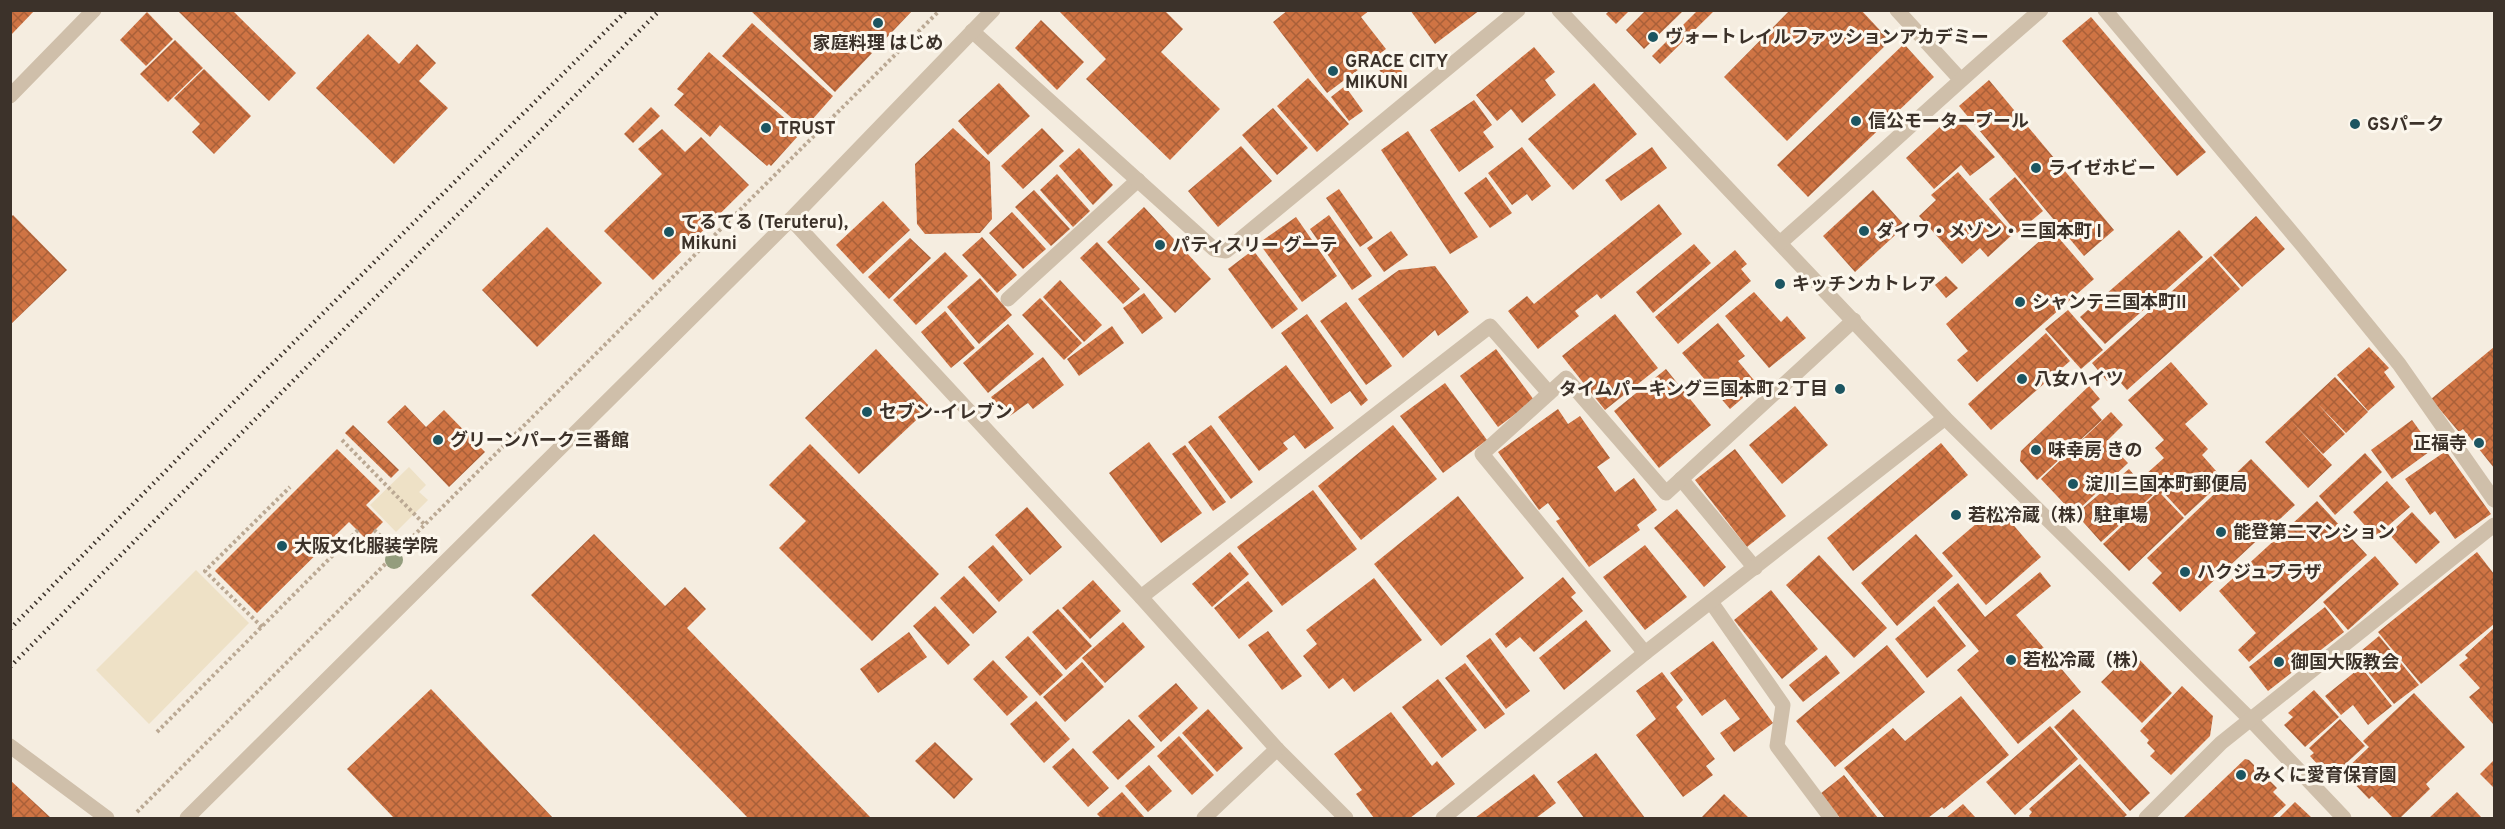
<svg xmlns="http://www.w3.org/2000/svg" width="2505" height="829" font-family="Overpass,'Noto Sans JP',sans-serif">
  <defs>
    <pattern id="building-cross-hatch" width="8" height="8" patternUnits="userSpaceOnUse" patternTransform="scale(1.5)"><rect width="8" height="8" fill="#cf7444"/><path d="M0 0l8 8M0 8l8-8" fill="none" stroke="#a96039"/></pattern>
  </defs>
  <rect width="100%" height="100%" fill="#f5ede0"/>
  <g fill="#eee1c6">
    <polygon points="409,467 426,485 419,492 428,500 396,532 370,505"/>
    <polygon points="196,570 249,623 149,724 96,670"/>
  </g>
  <g fill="url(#building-cross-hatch)">
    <polygon points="10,10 35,10 10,36"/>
    <polygon points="177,10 232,10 296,73 269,101"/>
    <polygon points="750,10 913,10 835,92"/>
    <polygon points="1058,10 1164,10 1183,29 1161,52 1220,109 1170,160 1086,79 1106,59"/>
    <polygon points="1288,10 1370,10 1361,17 1386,49 1327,93 1273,22"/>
    <polygon points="1410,10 1480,10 1435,44"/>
    <polygon points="1610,10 1630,10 1616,24 1606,14"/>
    <polygon points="1646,10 1684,10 1644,49 1626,30"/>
    <polygon points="1698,10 1715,10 1660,64 1652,56"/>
    <polygon points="1790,10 1861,10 1890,41 1787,141 1724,77"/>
    <polygon points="147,12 173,39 146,66 120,40"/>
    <polygon points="2091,17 2206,152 2177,176 2062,41"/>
    <polygon points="1041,20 1084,62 1057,90 1015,48"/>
    <polygon points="752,23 833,96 804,129 722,56"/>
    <polygon points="368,34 399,64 417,44 436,63 419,81 448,108 394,164 316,88"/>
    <polygon points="175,40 203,68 168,102 140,74"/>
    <polygon points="1904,44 1934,77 1808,197 1777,165"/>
    <polygon points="1534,47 1555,72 1545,80 1556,95 1522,123 1511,109 1497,121 1476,95"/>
    <polygon points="709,52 798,130 796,134 798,136 771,166 769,164 767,166 720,125 710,137 674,105 684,94 677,89"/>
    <polygon points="1388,53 1407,78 1393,88 1374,63"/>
    <polygon points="204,69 251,116 214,154 192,132 200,124 174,98"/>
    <polygon points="1308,78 1349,124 1317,152 1277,106"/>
    <polygon points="1989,80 2114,230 2084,256 1959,106"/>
    <polygon points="999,83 1030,116 988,155 958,121"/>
    <polygon points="1594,83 1637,134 1573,190 1528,139"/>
    <polygon points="1345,86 1363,111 1349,121 1331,97"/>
    <polygon points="1474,100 1492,125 1483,132 1494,147 1459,172 1430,130"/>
    <polygon points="651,107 660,116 633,143 624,134"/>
    <polygon points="1273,108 1308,148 1277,175 1242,135"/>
    <polygon points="1955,113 1995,157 1970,176 1961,165 1934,189 1906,158"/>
    <polygon points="953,128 990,162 992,219 980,233 925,234 917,224 915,164"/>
    <polygon points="1042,128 1064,151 1023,189 1001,166"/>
    <polygon points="662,129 685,152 701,137 749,185 653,280 604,231 662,174 638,149"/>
    <polygon points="1408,131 1478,237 1450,254 1381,150"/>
    <polygon points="1241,146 1272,181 1218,227 1188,191"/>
    <polygon points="1522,147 1551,186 1532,201 1527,194 1512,205 1488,173"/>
    <polygon points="1652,147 1667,168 1621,201 1605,180"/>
    <polygon points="1079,148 1113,185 1093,205 1059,166"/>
    <polygon points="1958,172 2013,234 1988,257 1980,248 1962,264 1919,216 1936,200 1931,195"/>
    <polygon points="1057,174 1090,211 1073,227 1040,190"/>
    <polygon points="1486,177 1512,213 1490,228 1464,193"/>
    <polygon points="2015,177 2043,211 2017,233 1989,199"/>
    <polygon points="1339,189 1373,238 1360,247 1326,198"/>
    <polygon points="1034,190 1070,229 1051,246 1015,207"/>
    <polygon points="1873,190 1905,226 1855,272 1823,236"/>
    <polygon points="883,201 910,230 863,274 836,245"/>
    <polygon points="1659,204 1682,234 1601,299 1597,294 1575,311 1579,316 1538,349 1508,311 1527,296 1534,304"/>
    <polygon points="1144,207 1211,279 1175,313 1107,242"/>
    <polygon points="1012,212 1046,249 1023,269 989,233"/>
    <polygon points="13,215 67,270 10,325 10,218"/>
    <polygon points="1329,215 1372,276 1352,290 1310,229"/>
    <polygon points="2256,216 2285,249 2242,287 2213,255"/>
    <polygon points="1296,217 1337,276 1302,302 1259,243"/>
    <polygon points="547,227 602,283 537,347 482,290"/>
    <polygon points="2052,230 2094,279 1977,382 1957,360 1968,351 1946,324"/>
    <polygon points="2179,230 2203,257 2105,344 2080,317"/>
    <polygon points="1391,231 1408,255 1384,272 1367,248"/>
    <polygon points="982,237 1017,275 997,293 962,255"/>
    <polygon points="910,238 931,258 889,299 868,277"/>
    <polygon points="1097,242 1140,289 1123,304 1080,258"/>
    <polygon points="1694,244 1711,263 1653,313 1636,292"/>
    <polygon points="1253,250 1298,309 1272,329 1228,269"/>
    <polygon points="1735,250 1747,264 1741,269 1751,281 1678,344 1655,317"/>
    <polygon points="945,252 968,276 916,325 893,300"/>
    <polygon points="2211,256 2240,289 2127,390 2114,375 2107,381 2092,363"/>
    <polygon points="1435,266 1469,312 1438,336 1435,330 1403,358 1358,299 1399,270"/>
    <polygon points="1946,276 1958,288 1946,298 1935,285"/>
    <polygon points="980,278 1012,315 979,344 947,307"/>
    <polygon points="1060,280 1102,325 1084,342 1043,297"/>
    <polygon points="1754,292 1781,322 1787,316 1806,338 1769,368 1725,316"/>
    <polygon points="1144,293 1163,318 1142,334 1123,308"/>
    <polygon points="1040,298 1082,343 1064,360 1022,315"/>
    <polygon points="1346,302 1392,366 1366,385 1320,321"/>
    <polygon points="2068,310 2103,350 2081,369 2045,329"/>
    <polygon points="945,311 975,348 951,368 921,332"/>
    <polygon points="1307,314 1368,400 1361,406 1350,391 1331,404 1281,333"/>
    <polygon points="1615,314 1658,368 1605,410 1562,356"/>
    <polygon points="1718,323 1745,356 1738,361 1758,385 1730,409 1682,353"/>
    <polygon points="1008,324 1034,354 988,393 963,363"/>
    <polygon points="1112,326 1124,343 1079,376 1067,359"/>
    <polygon points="2046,333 2070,361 1991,430 1968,404"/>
    <polygon points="2369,347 2389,368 2384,372 2395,387 2368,411 2337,375"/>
    <polygon points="2494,347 2494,468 2463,429 2459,432 2431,399"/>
    <polygon points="876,349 930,407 859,474 805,418"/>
    <polygon points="1496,349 1534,400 1498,427 1460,376"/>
    <polygon points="1043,357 1064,385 1033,409 1028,403 1007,418 991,397"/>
    <polygon points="2171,362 2208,404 2185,424 2208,449 2202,455 2224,480 2185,516 2163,492 2161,494 2184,518 2129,571 2103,544 2159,491 2145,475 2164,458 2155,448 2164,440 2128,400"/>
    <polygon points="1286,365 1334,428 1305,449 1294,435 1283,443 1288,449 1259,471 1218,417"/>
    <polygon points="1666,369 1711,425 1659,468 1614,411"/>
    <polygon points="2335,377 2368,412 2346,433 2317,403 2345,434 2323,454 2292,422 2332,465 2308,488 2265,442"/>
    <polygon points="1445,383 1487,440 1443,473 1400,416"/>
    <polygon points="2089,386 2100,399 2091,407 2102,420 2037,480 2020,461 2021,451"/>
    <polygon points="405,405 426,427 444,410 485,452 449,487 387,422"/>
    <polygon points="1795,406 1828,445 1782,484 1749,445"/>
    <polygon points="1558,409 1568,424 1580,416 1610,458 1597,467 1615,492 1634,478 1657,510 1637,525 1640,530 1589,567 1556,521 1560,519 1548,503 1539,510 1498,452"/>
    <polygon points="2111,412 2123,425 2107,441 2128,463 2074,514 2041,479"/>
    <polygon points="2412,420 2433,449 2392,479 2371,450"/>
    <polygon points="353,425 399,470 391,478 345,433"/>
    <polygon points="1211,425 1253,482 1231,499 1188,442"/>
    <polygon points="1393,425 1437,479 1361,540 1318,486"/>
    <polygon points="1149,442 1202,513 1161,543 1109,473"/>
    <polygon points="1941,443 1968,475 1853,571 1827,538"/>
    <polygon points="810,444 939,574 872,641 779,548 806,521 769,485"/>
    <polygon points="1185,445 1226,502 1213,511 1172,454"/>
    <polygon points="337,449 380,491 366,505 383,522 366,539 349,522 257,613 215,571"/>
    <polygon points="1735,449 1786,516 1747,547 1695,480"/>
    <polygon points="2446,451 2491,514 2455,539 2435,511 2430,515 2405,479"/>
    <polygon points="2365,453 2382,472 2335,515 2319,496"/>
    <polygon points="2251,459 2295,505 2180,612 2152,583 2162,573 2147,558"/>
    <polygon points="2129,469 2146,489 2149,485 2156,492 2101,542 2076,514"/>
    <polygon points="2387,481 2410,507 2375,537 2353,512"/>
    <polygon points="1313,490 1357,549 1282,606 1237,547"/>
    <polygon points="1458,496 1524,578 1441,646 1374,564"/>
    <polygon points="2317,501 2367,555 2249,662 2238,650 2256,633 2219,591"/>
    <polygon points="1997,506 2041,557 1986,605 1942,553"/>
    <polygon points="1027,507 1062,547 1030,575 995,535"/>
    <polygon points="1677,509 1726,567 1704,587 1654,528"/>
    <polygon points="2412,512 2440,542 2416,564 2389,534"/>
    <polygon points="594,534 665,606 685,587 706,609 687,628 871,818 748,818 531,595"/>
    <polygon points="1916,534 1953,576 1897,626 1861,583"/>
    <polygon points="993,545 1023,580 999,602 968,567"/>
    <polygon points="1645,545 1687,597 1645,630 1603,577"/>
    <polygon points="1230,552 1249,574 1212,607 1192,584"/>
    <polygon points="2477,552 2494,574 2494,624 2421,684 2378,632"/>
    <polygon points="1819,555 1887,628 1854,658 1786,585"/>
    <polygon points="2375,556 2399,584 2348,630 2323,602"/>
    <polygon points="2040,572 2051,586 2016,615 2081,692 2018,744 1957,670 1979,651 1937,601 1958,583 1985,617"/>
    <polygon points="964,576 997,612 973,634 940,598"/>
    <polygon points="1563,577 1576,593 1571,597 1583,611 1534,652 1520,637 1506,648 1495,634"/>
    <polygon points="1374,578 1422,640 1354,692 1343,678 1329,689 1303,656 1317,644 1306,630"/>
    <polygon points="1093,580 1121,611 1090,639 1062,608"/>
    <polygon points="1248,581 1273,611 1239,639 1214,608"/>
    <polygon points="1771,590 1818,649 1782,679 1734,620"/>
    <polygon points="935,606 970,645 948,665 913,626"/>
    <polygon points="1934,606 1966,646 1927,678 1895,639"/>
    <polygon points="2325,607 2344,632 2268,691 2249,667"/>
    <polygon points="1058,609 1092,646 1066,670 1032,632"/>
    <polygon points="1586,620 1611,651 1564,690 1539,658"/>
    <polygon points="1123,622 1145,647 1105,683 1082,658"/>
    <polygon points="2494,628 2494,725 2469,697 2480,688 2459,665 2468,658 2465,655"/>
    <polygon points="1268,631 1302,676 1282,690 1248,645"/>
    <polygon points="909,632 927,657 878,693 860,669"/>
    <polygon points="1028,636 1063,675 1040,696 1005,657"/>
    <polygon points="2379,636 2419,685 2394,704 2355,656"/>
    <polygon points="1490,638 1530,691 1506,709 1466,656"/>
    <polygon points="1713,641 1773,723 1734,752 1720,733 1740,719 1725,699 1702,716 1670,673"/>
    <polygon points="1887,645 1925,692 1835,767 1796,721"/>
    <polygon points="2132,652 2172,693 2142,723 2101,682"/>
    <polygon points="1826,655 1840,673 1803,702 1789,685"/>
    <polygon points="993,660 1028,697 1007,716 973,679"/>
    <polygon points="1082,662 1104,687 1065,722 1043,697"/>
    <polygon points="1465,663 1505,714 1485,729 1445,678"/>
    <polygon points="2361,667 2392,706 2368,725 2353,705 2341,715 2325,696"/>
    <polygon points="1662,672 1683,700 1676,707 1715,759 1706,766 1713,775 1683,797 1636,735 1656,719 1636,691"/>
    <polygon points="1438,679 1477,730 1442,758 1402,707"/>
    <polygon points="1176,683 1198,708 1161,742 1138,716"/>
    <polygon points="2182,686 2213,716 2210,736 2171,775 2150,756 2155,751 2147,743 2149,740 2140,731"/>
    <polygon points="431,689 553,818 394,818 347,769"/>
    <polygon points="2314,690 2339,717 2305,747 2284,725 2293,717 2288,713"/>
    <polygon points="2414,693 2465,747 2426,784 2430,789 2400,818 2393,818 2372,796 2369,799 2343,772 2369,747 2363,741"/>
    <polygon points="1961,696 2009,755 1944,809 1942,807 1928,818 1885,818 1844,768 1893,728 1905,741"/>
    <polygon points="1036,701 1070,739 1044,763 1010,724"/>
    <polygon points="1208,709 1243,748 1217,772 1182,733"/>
    <polygon points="2073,709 2150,793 2130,811 2054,727"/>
    <polygon points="1391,712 1432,766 1437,761 1455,784 1410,818 1374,818 1356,794 1362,790 1334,754"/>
    <polygon points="1129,719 1155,747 1118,780 1092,752"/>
    <polygon points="2340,719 2365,746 2330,778 2310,756 2314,753 2309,748"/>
    <polygon points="2050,726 2078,759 2015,815 1986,782"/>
    <polygon points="1179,736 1214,775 1192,795 1157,756"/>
    <polygon points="935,742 973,779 954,799 915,761"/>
    <polygon points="1073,748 1109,788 1088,807 1052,767"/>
    <polygon points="1596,753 1645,818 1584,818 1557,782"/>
    <polygon points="2245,759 2249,760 2277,788 2273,792 2286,805 2272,818 2183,818"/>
    <polygon points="2494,760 2494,788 2480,774"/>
    <polygon points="2080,764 2127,815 2123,818 2031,818 2029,816 2032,812 2029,809"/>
    <polygon points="1149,765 1172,791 1148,812 1125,786"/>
    <polygon points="1534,774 1556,803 1536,818 1475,818"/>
    <polygon points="1844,775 1878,818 1840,818 1820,794"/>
    <polygon points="10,780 51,818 10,818"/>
    <polygon points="1122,792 1145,818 1101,818 1097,814"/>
    <polygon points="2457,792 2482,818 2429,818"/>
    <polygon points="1724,794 1749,818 1701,818"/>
    <polygon points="2295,802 2312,818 2279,818"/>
    <polygon points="1963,804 1976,818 1946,818"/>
  </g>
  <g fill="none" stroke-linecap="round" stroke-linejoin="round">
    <g stroke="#bba994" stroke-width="4" stroke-dasharray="3 3" stroke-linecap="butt">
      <polyline points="342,440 425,525"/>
      <polyline points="374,530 398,552"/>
      <polyline points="262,627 205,571 290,487"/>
      <polyline points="157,732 358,530"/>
      <polyline points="137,812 940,10"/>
    </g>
    <polyline stroke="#cfbfaa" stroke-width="15" points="1008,299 1138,180"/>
    <g stroke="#cfbfaa" stroke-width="15">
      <polyline points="1559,10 1945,418 2252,721 2344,818"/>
      <polyline points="1897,10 1960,79"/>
      <polyline points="2105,10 2303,246 2399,364 2494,500"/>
      <polyline points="972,31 1214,249 1226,251 1518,10"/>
      <polyline points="10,96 94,10"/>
      <polyline points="791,219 1141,597 1277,749 1346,818"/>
      <path d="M1781,242c87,-76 171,-156 260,-232"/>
      <polyline points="1681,479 1755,568"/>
      <polyline points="1141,597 1490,326 1549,393"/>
      <polyline points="1711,602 1783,705 1777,746 1831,818"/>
      <polyline points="1645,653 1482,454 1566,378 1666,493 1854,320"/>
      <polyline points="10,746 107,818"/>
      <polyline points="1204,818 1277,749"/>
      <polyline points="1443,818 1645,653 1945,418"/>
      <polyline points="2146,818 2221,743 2494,525"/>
    </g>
    <polyline stroke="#cfbfaa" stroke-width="15" points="187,818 791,219 993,10"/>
    <g stroke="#3c322a" stroke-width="4.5" stroke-dasharray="1.5 4.5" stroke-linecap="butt">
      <polyline points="10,629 207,429 627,10"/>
      <polyline points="10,667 660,10"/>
    </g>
  </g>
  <circle fill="#949d7d" cx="394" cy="560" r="9"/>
  <g fill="#1c5561" stroke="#fcf7ed" stroke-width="2">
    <circle cx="878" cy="23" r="6"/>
    <circle cx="1653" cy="37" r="6"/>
    <circle cx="1333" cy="71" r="6"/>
    <circle cx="1856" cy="121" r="6"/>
    <circle cx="2355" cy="124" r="6"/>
    <circle cx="766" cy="128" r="6"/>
    <circle cx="2036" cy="168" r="6"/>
    <circle cx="1864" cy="231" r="6"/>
    <circle cx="669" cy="232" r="6"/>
    <circle cx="1160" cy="245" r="6"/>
    <circle cx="1780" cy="284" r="6"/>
    <circle cx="2020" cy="302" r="6"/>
    <circle cx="2022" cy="379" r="6"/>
    <circle cx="1840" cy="389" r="6"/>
    <circle cx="867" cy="412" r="6"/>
    <circle cx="438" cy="440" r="6"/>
    <circle cx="2479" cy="443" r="6"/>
    <circle cx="2036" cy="450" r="6"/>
    <circle cx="2073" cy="484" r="6"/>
    <circle cx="1956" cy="515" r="6"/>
    <circle cx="2221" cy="532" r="6"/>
    <circle cx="282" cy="546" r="6"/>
    <circle cx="2185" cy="572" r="6"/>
    <circle cx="2011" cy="660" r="6"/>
    <circle cx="2279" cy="662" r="6"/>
    <circle cx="2241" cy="775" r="6"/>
  </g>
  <g text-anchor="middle" stroke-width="6" stroke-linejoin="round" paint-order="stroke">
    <g font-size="18" font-weight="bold" fill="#3c322a" stroke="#fcf7ed" text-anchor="start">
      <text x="1665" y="43">ヴォートレイルファッションアカデミー</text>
      <text x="878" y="49" text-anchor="middle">家庭料理 はじめ</text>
      <text x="1345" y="67">GRACE CITY<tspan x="1345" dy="21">MIKUNI</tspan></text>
      <text x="1868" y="127">信公モータープール</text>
      <text x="2367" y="130">GSパーク</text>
      <text x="778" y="134">TRUST</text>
      <text x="2048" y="174">ライゼホビー</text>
      <text x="681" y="228">てるてる (Teruteru),<tspan x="681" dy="21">Mikuni</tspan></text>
      <text x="1876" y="237">ダイワ・メゾン・三国本町 I</text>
      <text x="1172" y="251">パティスリー グーテ</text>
      <text x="1792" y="290">キッチンカトレア</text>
      <text x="2032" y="308">シャンテ三国本町II</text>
      <text x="2034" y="385">八女ハイツ</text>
      <text x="1828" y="395" text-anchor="end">タイムパーキング三国本町２丁目</text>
      <text x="879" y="418">セブン-イレブン</text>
      <text x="450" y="446">グリーンパーク三番館</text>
      <text x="2467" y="449" text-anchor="end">正福寺</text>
      <text x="2048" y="456">味幸房 きの</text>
      <text x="2085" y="490">淀川三国本町郵便局</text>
      <text x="1968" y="521">若松冷蔵（株）駐車場</text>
      <text x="2233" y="538">能登第二マンション</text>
      <text x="294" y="552">大阪文化服装学院</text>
      <text x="2197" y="578">ハクジュプラザ</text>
      <text x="2023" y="666">若松冷蔵（株）</text>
      <text x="2291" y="668">御国大阪教会</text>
      <text x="2253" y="781">みくに愛育保育園</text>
    </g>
  </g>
  <rect width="2505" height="829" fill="none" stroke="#3c322a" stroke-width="24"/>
</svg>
